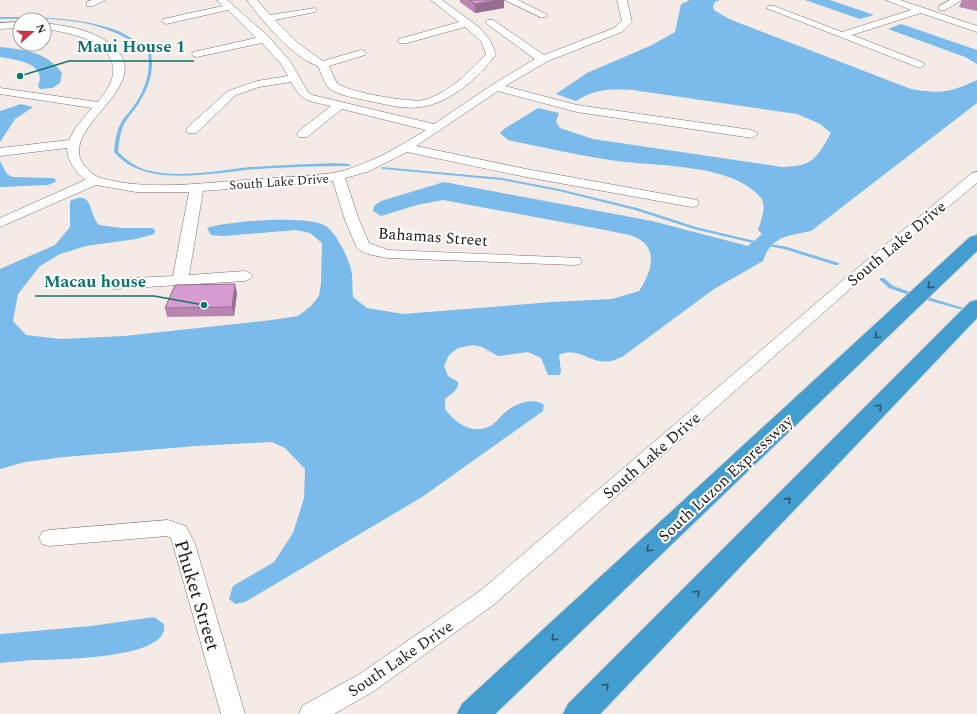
<svg xmlns="http://www.w3.org/2000/svg" width="977" height="714" font-family="Spectral,serif">
  <rect width="100%" height="100%" fill="#f5ebe6"/>
  <g fill="#7abbec">
    <path d="M690,0h30l-5,2 -2,4 1,4 15,9 182,70c31,5 37,4 66,-9v23l-166,128c-23,5 -39,4 -48,30l-49,28 -92,68c-4,1 -8,4 -12,4 -18,4 -33,-16 -51,-6l2,17 -2,3h-11l-7,-17 -13,-6 -30,4 -16,-9 -9,-2 -15,3 -9,7 -5,11 4,10 10,6c1,8 -7,12 -13,17v10c11,15 29,27 47,16 6,-4 10,-11 16,-15 9,-7 27,-13 36,-5l-1,6 -121,86 -177,105 -10,2 -6,-5 4,-13 41,-24 19,-29 11,-35 1,-29 -20,-21 -13,-6 -76,4 -132,11 -39,5 -25,7v-200l55,-24 15,-18v-26c24,-12 18,13 29,24l22,3h32l2,3 -1,3 -18,5 -50,7 -26,8 -20,12 -22,28 -5,27 13,14 35,4 63,-3 148,-16 26,-4 13,-10 8,-10 2,-13 1,-40 -12,-10 -14,-3 -73,6 -12,-1 -4,-7c19,-7 107,-14 120,-1 11,9 20,29 24,42 2,8 1,19 2,28l14,11 36,6 149,-12 60,-3 27,-8c12,-18 21,-43 -4,-54 -7,-3 -17,-4 -25,-6l-167,-31 -26,5 -36,11 -8,-5 1,-5 7,-5 63,-19 208,39 96,25 14,-12 -4,-4c3,-9 9,-24 3,-32 -29,-36 -109,-31 -151,-38 -34,-5 -68,-13 -102,-20l-8,-7 4,-4 34,-21 21,5 -3,9 4,6 33,11 189,28c31,-1 34,-8 49,-34l-11,-9 -23,-10 -164,-24c-24,-1 -36,-2 -57,11l-20,-7 31,-21 65,-28 23,-13 6,-28z"/>
    <polygon points="805,0 830,0 874,15 860,19"/>
    <polygon points="901,24 977,50 977,64 965,57 888,29"/>
    <path d="M0,47c26,3 45,4 62,26l-2,10 -8,5 -12,1 -2,-3c10,-23 -22,-26 -38,-29z"/>
    <polygon points="21,104 33,107 15,119 0,142 0,111"/>
    <polygon points="0,161 7,174 13,177 53,178 56,180 55,182 48,185 0,187"/>
    <path d="M154,617l10,7c7,35 -103,35 -124,36 -14,0 -27,2 -40,3v-29l91,-8z"/>
  </g>
  <g fill="none" stroke-linecap="round" stroke-linejoin="round">
    <g fill="#7abbec" fill-rule="evenodd">
      <path d="M0,17c39,0 79,0 116,13 12,5 23,13 34,20 6,20 -2,40 -13,56 -4,6 -10,12 -13,18 -4,9 -5,18 -6,28 9,8 16,14 28,18 30,8 64,2 95,-2 23,-2 47,-3 70,-4 9,0 33,-2 40,1l-2,1c-31,0 -61,1 -92,3 -37,3 -96,16 -129,-5 -5,-3 -10,-8 -14,-12 1,-9 2,-19 6,-27 3,-7 9,-12 13,-18 12,-17 18,-34 15,-56 -11,-7 -21,-13 -32,-18 -36,-16 -78,-15 -116,-14z"/>
      <polygon points="382,167 502,178 559,189 637,208 696,227 759,242 759,243 757,244 694,229 635,210 559,191 502,180 383,169 381,168"/>
      <polygon points="763,243 765,243 787,247 839,263 839,264 837,265 835,265 784,249 763,245"/>
      <polygon points="880,278 884,278 893,286 916,294 916,296 912,296 889,288 880,280"/>
      <polygon points="920,296 924,296 977,312 977,314 920,298"/>
    </g>
    <g stroke="#79706c" stroke-width="1">
      <g id="minor">
        <polygon points="92,0 105,0 93,6 87,6 87,2"/>
        <path d="M217,0h10l42,37 21,24 18,31 4,3 122,29 58,-39 43,-26 -48,-35 -2,-2 2,-2h6l51,35 70,-27 8,-7 -5,-21h10l5,22 -10,10 -74,29 -43,25 72,19 175,25 6,4 -6,4 -175,-26 -79,-21 -82,55 110,23 166,30 5,1 2,3 -2,3 -5,1 -166,-30 -119,-25 -40,20 -22,6 14,42 10,23 19,7 192,8 2,3 -2,3 -5,1 -187,-7c-10,-2 -26,-3 -32,-12l-11,-26 -12,-39 -130,10 -14,84 56,-4 5,2 3,3 -3,3 -5,2 -131,8 -5,-2 -3,-3 3,-3 5,-2 59,-3 16,-84h-53l-40,-7 -96,42v-9l85,-38c-10,-9 -18,-19 -18,-32l-67,8v-8l69,-8 7,-13 16,-19 -92,-14v-6l98,14c42,-49 -11,-68 -54,-73v-6c24,3 51,7 70,24 40,38 -45,74 -34,111 3,8 13,18 21,20 46,13 98,5 145,2 29,-3 58,-3 87,-7 34,-7 64,-25 93,-43l-84,-21 -35,28h-8l-2,-3 2,-3 32,-25c-23,-6 -27,-2 -40,-24l-32,5 -23,8 -40,38h-8l-2,-3 2,-3 40,-36 29,-10 31,-5 -7,-12 -19,-21 -65,14 -4,-1 -1,-2 1,-2 63,-14 -28,-28 -62,14 -5,-3 2,-2 60,-13z"/>
        <path d="M247,0h10l13,15 45,-7 2,2 -2,2 -40,8 24,24 24,17 38,-11 4,1 1,2 -1,2 -36,11c2,5 5,12 8,17 9,9 74,20 87,17 24,-7 46,-28 62,-46l-5,-13 -16,-14 -58,16h-8l-1,-2 1,-2 60,-17 -28,-22h11l37,27 11,13 6,14c-16,23 -46,49 -75,53 -17,3 -36,-3 -52,-6 -12,-3 -30,-5 -40,-13 -5,-5 -8,-16 -11,-22 -26,-9 -55,-44 -71,-66z"/>
        <polygon points="505,0 518,0 548,15 546,17 540,17"/>
        <polygon points="886,0 900,0 977,26 977,32 921,13 852,35 924,63 925,65 920,68 766,8 768,6 774,6 842,32 911,10"/>
        <polygon points="950,0 962,0 945,10 939,10 939,6"/>
        <polygon points="20,22 20,28 0,29 0,23"/>
        <polygon points="977,172 977,183 859,281 496,603 374,691 334,714 299,714 302,706 358,675 480,591 849,275 972,173"/>
        <polygon points="168,520 186,526 195,544 245,714 221,714 171,538 167,536 49,546 42,544 39,538 42,532 49,530"/>
      </g>
    </g>
    <g stroke="#cdcccc" stroke-width="2">
      <g id="highway">
        <polygon points="977,235 977,251 495,714 457,714 462,704 970,237"/>
        <polygon points="977,300 977,318 600,714 563,714 568,704 970,302"/>
      </g>
    </g>
    <use href="#minor" fill="#fff" fill-rule="evenodd"/>
    <use href="#highway" fill="#439dce" fill-rule="evenodd"/>
  </g>
  <g fill="#b986b2">
    <polygon points="460,0 504,0 504,8 475,13 460,2"/>
    <polygon points="962,0 977,0 977,11 959,7"/>
    <polygon points="237,293 234,316 167,317 165,308"/>
  </g>
  <g fill="#966d91">
    <polygon points="498,0 504,0 504,8 475,13 475,4"/>
    <polygon points="235,284 237,293 234,316 232,307"/>
  </g>
  <g fill="#d79ccf" stroke="#966d91">
    <polygon points="469,0 498,0 475,4"/>
    <polygon points="235,284 232,307 165,308 175,285"/>
  </g>
  <defs><path id="oneway-chevron" d="M-2-3.5L2.5 0L-2 3.5" fill="none" stroke-width="1.6" stroke-linecap="round" stroke-linejoin="round"/></defs>
  <g stroke="#2e5469">
    <use href="#oneway-chevron" transform="translate(930 286) rotate(136)"/>
    <use href="#oneway-chevron" transform="translate(877 336) rotate(137)"/>
    <use href="#oneway-chevron" transform="translate(879 407) rotate(-46)"/>
    <use href="#oneway-chevron" transform="translate(788 500) rotate(-46)"/>
    <use href="#oneway-chevron" transform="translate(649 549) rotate(137)"/>
    <use href="#oneway-chevron" transform="translate(697 593) rotate(-46)"/>
    <use href="#oneway-chevron" transform="translate(554 638) rotate(137)"/>
    <use href="#oneway-chevron" transform="translate(606 686) rotate(-46)"/>
  </g>
  <g text-anchor="middle" stroke-width="4" stroke-linejoin="round" paint-order="stroke">
    <g font-size="13" fill="#1d1917" stroke="#fff">
      <text transform="translate(279 181) rotate(-4)" y="5">South Lake Drive</text>
    </g>
    <g font-size="16" fill="#1d1917" stroke="#fff">
      <text transform="translate(433 236) rotate(4)" y="6">Bahamas Street</text>
      <text transform="translate(896 243) rotate(-40)" y="6">South Lake Drive</text>
      <text transform="translate(651 455) rotate(-41)" y="6">South Lake Drive</text>
      <text transform="translate(725 478) rotate(-43)" y="6">South Luzon Expressway</text>
      <text transform="translate(400 658) rotate(-34)" y="6">South Lake Drive</text>
    </g>
    <g font-size="19" fill="#1d1917" stroke="#fff">
      <text transform="translate(198 595) rotate(73)" y="7">Phuket Street</text>
    </g>
  </g>
  <path fill="none" stroke="#0f766e" stroke-width="1.5" d="M20 76L69 61H194M204 305L154 296H35"/>
  <g fill="#0f766e" stroke="#fff" stroke-width="1.5">
    <circle cx="20" cy="76" r="4"/>
    <circle cx="204" cy="305" r="4"/>
  </g>
  <g font-size="17" text-anchor="middle" font-weight="bold" fill="#0f766e" stroke="#fff" stroke-width="4" stroke-linejoin="round" paint-order="stroke">
    <text x="131" y="52">Maui House 1</text>
    <text x="95" y="287">Macau house</text>
  </g>
  <g transform="translate(32 32) rotate(70)"><circle r="19" fill="#ffffff" stroke="#a5a3a2"/>
  <path d="M0-3L7 15L0 10L-7 15Z" fill="#c6364b"/>
  <text y="-6" font-size="11" font-weight="bold" text-anchor="middle" fill="#1d1917">N</text>
  </g>
</svg>
